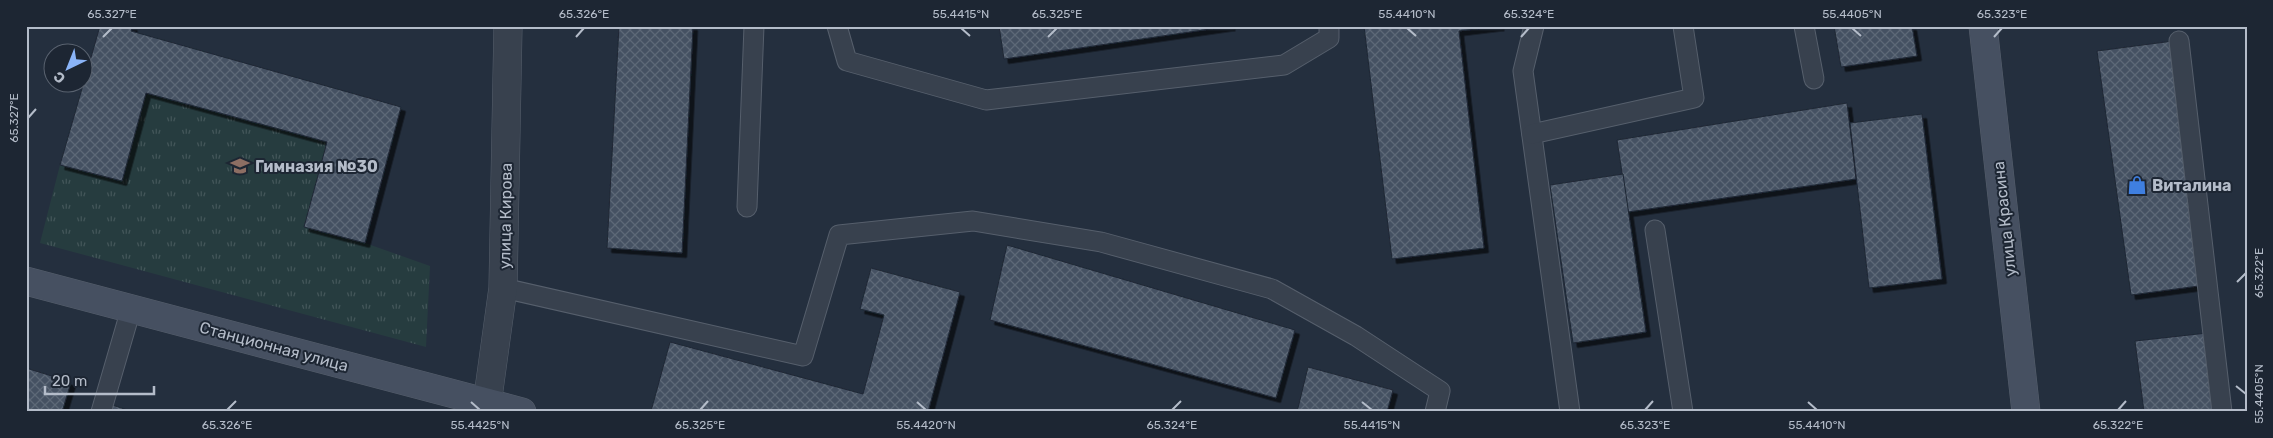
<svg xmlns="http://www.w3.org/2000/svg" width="2273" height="438" font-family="Rubik,sans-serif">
  <defs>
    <pattern id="grass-tufts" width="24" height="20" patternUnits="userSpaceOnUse" patternTransform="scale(1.25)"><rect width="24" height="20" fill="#263c3f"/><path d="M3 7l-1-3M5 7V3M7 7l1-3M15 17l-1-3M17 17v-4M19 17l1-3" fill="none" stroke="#435659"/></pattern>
    <pattern id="building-cross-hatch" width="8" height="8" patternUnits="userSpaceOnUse" patternTransform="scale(1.25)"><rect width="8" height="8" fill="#455162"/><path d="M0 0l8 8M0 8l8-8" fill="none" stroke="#5d6877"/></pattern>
    <filter id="shadow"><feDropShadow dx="4.5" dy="4.5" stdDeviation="0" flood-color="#0009"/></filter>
  </defs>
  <rect width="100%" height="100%" fill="#242f3e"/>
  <polygon fill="url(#grass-tufts)" points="146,93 327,142 304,227 365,243 430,266 426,347 40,243 60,165 122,181"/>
  <g fill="url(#building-cross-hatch)" stroke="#1f2835" filter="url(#shadow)">
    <polygon points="100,26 133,26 131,31 401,107 365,243 304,227 327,142 146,93 122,181 60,165"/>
    <polygon points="619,26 693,26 682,253 607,248"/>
    <polygon points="999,26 1231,26 1004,59"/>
    <polygon points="1364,26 1500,26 1459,31 1484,248 1392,259"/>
    <polygon points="1834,26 1912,26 1917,56 1841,67"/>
    <polygon points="2173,41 2206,285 2131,295 2097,51"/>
    <polygon points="1847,103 1856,179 1628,212 1617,140"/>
    <polygon points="1922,114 1942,279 1869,288 1850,123"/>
    <polygon points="1623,174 1646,332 1573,343 1550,185"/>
    <polygon points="1007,245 1295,330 1276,398 990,320"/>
    <polygon points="871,268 960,292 928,412 651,411 670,342 863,394 884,315 860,309"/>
    <polygon points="2207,333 2213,412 2144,412 2135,341"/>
    <polygon points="1308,367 1393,390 1387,412 1297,412"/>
    <polygon points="26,368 71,382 62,412 26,412"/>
    <polygon points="112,405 134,412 110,412"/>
  </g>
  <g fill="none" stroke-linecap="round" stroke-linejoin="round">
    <g stroke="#565f6c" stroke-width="21">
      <g id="service">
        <polyline points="837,26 847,61 986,100 1284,65 1329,38 1329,26"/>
        <polyline points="1534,26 1523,71 1570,412"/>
        <polyline points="1804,26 1814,79"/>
        <polyline points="2179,41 2222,412"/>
        <polyline points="1532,134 1694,98 1683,26"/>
        <polyline points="747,207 754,26"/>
        <polyline points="1655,230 1683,412"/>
        <polyline points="503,288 803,356 839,235 973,221 1101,242 1272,289 1356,336 1440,391 1435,412"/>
        <polyline points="101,412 131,309"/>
      </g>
    </g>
    <g stroke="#565f6c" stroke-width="29">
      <polyline id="tertiary" points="487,404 503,288 508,26"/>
    </g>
    <g stroke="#565f6c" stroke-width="29">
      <g id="secondary">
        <polyline points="1983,26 2026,412"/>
        <polyline points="26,281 522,412"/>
      </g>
    </g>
    <use href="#service" stroke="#38414e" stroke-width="19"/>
    <use href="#tertiary" stroke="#38414e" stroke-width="28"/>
    <use href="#secondary" stroke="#465061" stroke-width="28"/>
  </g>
  <path fill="none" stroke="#b4bcc9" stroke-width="2" d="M961,28l9,8M1407,28l9,8M1852,28l9,8M103,37l9,-9M576,37l8,-9M1048,37l9,-9M1521,37l8,-9M1994,37l8,-9M28,118l8,-9M2237,282l9,-9M2236,386l10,8M471,402l9,8M917,402l9,8M1362,402l10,8M1808,402l9,8M227,410l9,-9M700,410l8,-9M1172,410l9,-9M1645,410l8,-9M2118,410l8,-9"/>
  <defs>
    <g id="school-bare" transform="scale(1.5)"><path d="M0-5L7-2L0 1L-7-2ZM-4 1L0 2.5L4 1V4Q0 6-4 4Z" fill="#8d6e63" stroke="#1d2633" stroke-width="2.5" paint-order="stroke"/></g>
    <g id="shop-bare" transform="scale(1.5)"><path d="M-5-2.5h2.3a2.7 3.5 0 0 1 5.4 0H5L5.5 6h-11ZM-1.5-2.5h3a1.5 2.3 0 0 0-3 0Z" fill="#3f7fe0" stroke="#1d2633" stroke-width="2.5" paint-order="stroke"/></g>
  </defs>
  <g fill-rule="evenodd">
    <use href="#school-bare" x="240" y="166"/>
    <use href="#shop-bare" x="2137" y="185"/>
  </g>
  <g text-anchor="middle" stroke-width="4" stroke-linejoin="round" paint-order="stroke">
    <g font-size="16" font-weight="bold" fill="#b4bcc9" stroke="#1d2633" text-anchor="start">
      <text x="255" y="172">Гимназия №30</text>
      <text x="2152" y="191">Виталина</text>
    </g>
    <g font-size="16" fill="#b4bcc9" stroke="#1d2633">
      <text transform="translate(505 216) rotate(-89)" y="6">улица Кирова</text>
      <text transform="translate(2004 219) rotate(-96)" y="6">улица Красина</text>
      <text transform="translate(274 346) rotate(15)" y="6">Станционная улица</text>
    </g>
  </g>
  <rect width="2273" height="438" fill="none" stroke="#1d2633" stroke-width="55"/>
  <g transform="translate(68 68) rotate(223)"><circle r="24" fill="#1d2633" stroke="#59626f"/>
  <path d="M0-4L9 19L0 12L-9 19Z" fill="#8ab4f8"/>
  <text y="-8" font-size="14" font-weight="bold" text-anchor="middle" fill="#b4bcc9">С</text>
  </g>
  <path d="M45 386v8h109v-8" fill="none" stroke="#b4bcc9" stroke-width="2.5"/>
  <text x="52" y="386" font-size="15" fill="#b4bcc9" stroke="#1d2633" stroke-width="4" paint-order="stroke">20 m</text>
  <rect x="28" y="28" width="2218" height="382" fill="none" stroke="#b4bcc9" stroke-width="2"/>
  <g font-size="12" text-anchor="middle" fill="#b4bcc9">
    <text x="112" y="18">65.327°E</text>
    <text x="584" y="18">65.326°E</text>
    <text x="961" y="18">55.4415°N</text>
    <text x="1057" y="18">65.325°E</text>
    <text x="1407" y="18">55.4410°N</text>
    <text x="1529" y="18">65.324°E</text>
    <text x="1852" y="18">55.4405°N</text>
    <text x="2002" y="18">65.323°E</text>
    <text transform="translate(14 118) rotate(-90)" y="4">65.327°E</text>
    <text transform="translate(2259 273) rotate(-90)" y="4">65.322°E</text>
    <text transform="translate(2259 394) rotate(-90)" y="4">55.4405°N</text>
    <text x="227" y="429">65.326°E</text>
    <text x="480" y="429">55.4425°N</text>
    <text x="700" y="429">65.325°E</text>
    <text x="926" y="429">55.4420°N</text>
    <text x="1172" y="429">65.324°E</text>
    <text x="1372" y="429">55.4415°N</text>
    <text x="1645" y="429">65.323°E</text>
    <text x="1817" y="429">55.4410°N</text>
    <text x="2118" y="429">65.322°E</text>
  </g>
</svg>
